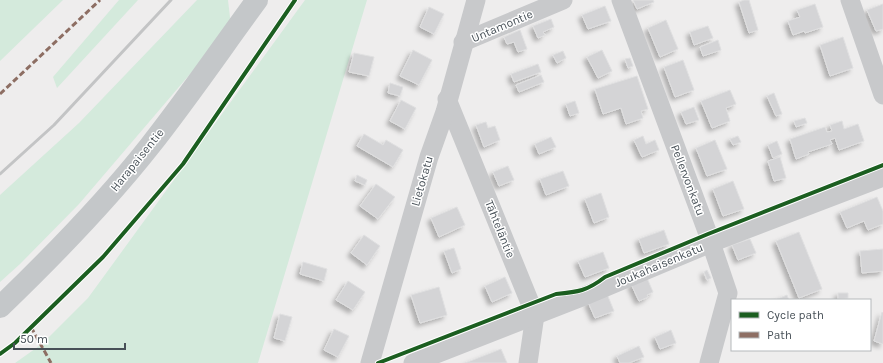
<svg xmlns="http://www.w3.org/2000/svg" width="883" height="363" font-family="Karla,sans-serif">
  <defs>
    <filter id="shadow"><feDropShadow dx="-3.5" dy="3.5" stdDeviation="2" flood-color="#0004"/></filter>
  </defs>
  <rect width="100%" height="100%" fill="#eeeded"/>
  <g fill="#d4eadc">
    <polygon points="0,0 63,0 0,61"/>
    <polygon points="119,0 138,0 57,88 53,77"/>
    <polygon points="197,0 228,0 231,26 79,204 20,264 0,282 0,195 79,123"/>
    <polygon points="305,0 367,0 258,363 15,363 42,344 88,298"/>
  </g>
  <g fill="#d4d4d6" stroke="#dfdfe0" filter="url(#shadow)">
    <polygon points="633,0 653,0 654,2 637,9"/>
    <polygon points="744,0 749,0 758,30 749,33 739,2"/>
    <polygon points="815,4 823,27 805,33 804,31 793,35 788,21 800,17 797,10"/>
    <polygon points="883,4 883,29 876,31 867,10"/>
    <polygon points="605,6 611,21 588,29 582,15"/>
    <polygon points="429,7 444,14 434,34 420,27"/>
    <polygon points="551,19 554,27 543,32 545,35 538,38 533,26"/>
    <polygon points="666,20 678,49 660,57 648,28"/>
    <polygon points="708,26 713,38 694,45 690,32"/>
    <polygon points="520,30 527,49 518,52 514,42 507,44 504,37"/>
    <polygon points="843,37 853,68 830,76 820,45"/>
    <polygon points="718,40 721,50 703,56 700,47"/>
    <polygon points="413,50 432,60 419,85 400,76"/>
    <polygon points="602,50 612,71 598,78 587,57"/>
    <polygon points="563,51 566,58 557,63 553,55"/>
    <polygon points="354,53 374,57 369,76 349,72"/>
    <polygon points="630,58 633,66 628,68 625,59"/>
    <polygon points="683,60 694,90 675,97 664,67"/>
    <polygon points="538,64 541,72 514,82 511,74"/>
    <polygon points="541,75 544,82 519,92 516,85"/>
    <polygon points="637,76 648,109 641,111 643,118 626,124 621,108 603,114 595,89"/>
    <polygon points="390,83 403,87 400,96 388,93"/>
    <polygon points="730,90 736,104 726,108 730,121 712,128 701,101"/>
    <polygon points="774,93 782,114 776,116 767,96"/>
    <polygon points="401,100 416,108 405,129 390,121"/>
    <polygon points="575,101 579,113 570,116 566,104"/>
    <polygon points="694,107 699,120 686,124 681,112"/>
    <polygon points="805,118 807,123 796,127 794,121"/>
    <polygon points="842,121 844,129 858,124 864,141 839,150 835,138 830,140 832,144 808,152 809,154 796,159 790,139 825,127 827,132 832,131 830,125"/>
    <polygon points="486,122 488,128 495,126 500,140 484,147 476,125"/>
    <polygon points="364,134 383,145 386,140 403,150 393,167 357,146"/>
    <polygon points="643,136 646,144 655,140 659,150 642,157 634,140"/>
    <polygon points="738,136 741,142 733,145 730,139"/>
    <polygon points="551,137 556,147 539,154 535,144"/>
    <polygon points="715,140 727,169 707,176 696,148"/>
    <polygon points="777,141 782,154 773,158 768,145"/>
    <polygon points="780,157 786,178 774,181 768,161"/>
    <polygon points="508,166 514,180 499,186 493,172"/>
    <polygon points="563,171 569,186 546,195 540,179"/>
    <polygon points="357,175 367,180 365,185 355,181"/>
    <polygon points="733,181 744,209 723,216 713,189"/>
    <polygon points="376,184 395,197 378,219 360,206"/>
    <polygon points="601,193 609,217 594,223 585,199"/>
    <polygon points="877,197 883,211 883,224 868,230 864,221 847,228 840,212"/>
    <polygon points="457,207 465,225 439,237 431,218"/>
    <polygon points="664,230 669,244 644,253 639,239"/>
    <polygon points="799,232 822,289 799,298 776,241"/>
    <polygon points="364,235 380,246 367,265 351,253"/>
    <polygon points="750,239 756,253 738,260 732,245"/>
    <polygon points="454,248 461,269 452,273 444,251"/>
    <polygon points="883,249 883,271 862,273 860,251"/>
    <polygon points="603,252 609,268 585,277 578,261"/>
    <polygon points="303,262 327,269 324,281 300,274"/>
    <polygon points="707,270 711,278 707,280 704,272"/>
    <polygon points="505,277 512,293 492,302 485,286"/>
    <polygon points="647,278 653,292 647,295 648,297 639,301 631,284"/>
    <polygon points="348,281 365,292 353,310 336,300"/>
    <polygon points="439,287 447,315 420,323 411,295"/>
    <polygon points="838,293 848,293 848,298 838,299"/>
    <polygon points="607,294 614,311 595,318 588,302"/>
    <polygon points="787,295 789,300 775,300"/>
    <polygon points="882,312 883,313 883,344 874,341"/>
    <polygon points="280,314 292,317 285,341 274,338"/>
    <polygon points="334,329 349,336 338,357 324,350"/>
    <polygon points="671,330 676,343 660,349 655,337"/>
    <polygon points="639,346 644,357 629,363 620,363 617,356"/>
    <polygon points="501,349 507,363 465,363"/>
  </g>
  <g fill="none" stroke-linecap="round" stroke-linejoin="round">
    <g stroke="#c8c9cb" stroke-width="19">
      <polyline points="621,0 708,234 728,293 709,363"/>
      <polyline points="850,0 883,95"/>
      <polyline points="463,42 563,0"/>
      <polyline points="447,99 535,315 528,363"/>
      <polyline points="370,363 429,157 445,112 476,0"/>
      <polyline points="413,363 582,297 711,243 883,177"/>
    </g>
    <path stroke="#c4c7c9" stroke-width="22" d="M0,307c53,-51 104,-103 149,-160 38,-48 72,-98 108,-147"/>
    <polyline stroke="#c3c4c5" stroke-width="3" points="0,174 54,125 171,0"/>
    <g stroke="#8d6e63" stroke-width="3" stroke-dasharray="6 3" stroke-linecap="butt">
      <polyline points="0,94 100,0"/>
      <polyline points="31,327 51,363"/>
    </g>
    <g stroke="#fff" stroke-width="6">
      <g id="cycleway">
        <polyline points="0,354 15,343 103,257 183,164 295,0"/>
        <path d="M378,363l178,-69c22,-2 31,-3 49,-17l103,-43 175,-69"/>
      </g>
    </g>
    <use href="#cycleway" stroke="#1b5e20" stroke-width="4"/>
  </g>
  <g text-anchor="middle" stroke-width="3" stroke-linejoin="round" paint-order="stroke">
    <g font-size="12" fill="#475057" stroke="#fff">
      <text transform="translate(502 26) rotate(-23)" y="4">Untamontie</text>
      <text transform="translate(137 160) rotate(-51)" y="4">Harapaisentie</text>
      <text transform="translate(688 180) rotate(69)" y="4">Pellervonkatu</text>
      <text transform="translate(422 181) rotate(-74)" y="4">Lietokatu</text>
      <text transform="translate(500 229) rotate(68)" y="4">Tähteläntie</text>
      <text transform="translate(659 265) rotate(-23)" y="4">Joukahaisenkatu</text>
    </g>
  </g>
  <rect x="731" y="299" width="140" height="52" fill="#ffffff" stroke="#b5b9bc"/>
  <rect x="739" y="312" width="20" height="6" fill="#1b5e20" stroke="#b5b9bc"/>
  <text x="767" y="319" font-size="12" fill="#475057">Cycle path</text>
  <rect x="739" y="332" width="20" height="6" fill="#8d6e63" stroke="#b5b9bc"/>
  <text x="767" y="339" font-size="12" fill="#475057">Path</text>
  <path d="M14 343v6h111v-6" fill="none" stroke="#475057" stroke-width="2"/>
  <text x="20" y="343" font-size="12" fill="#475057" stroke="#ffffff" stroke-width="3" paint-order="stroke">50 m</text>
</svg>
